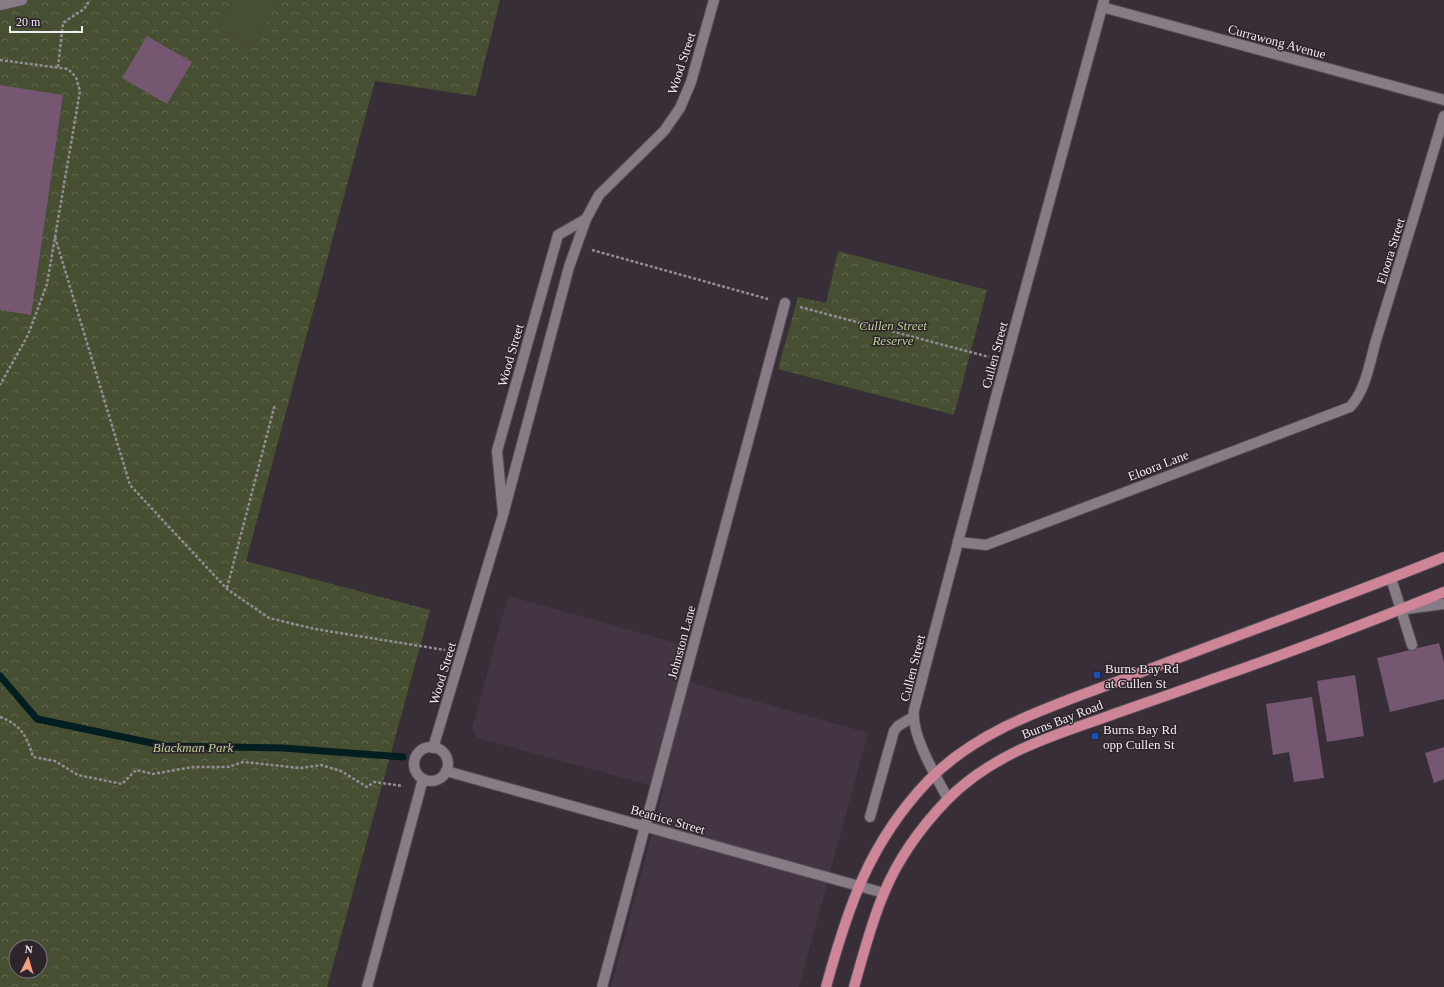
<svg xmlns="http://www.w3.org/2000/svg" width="1444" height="987" font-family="Georgia,serif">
  <defs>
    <pattern id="park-crowns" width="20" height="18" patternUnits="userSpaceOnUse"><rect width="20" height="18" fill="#464f31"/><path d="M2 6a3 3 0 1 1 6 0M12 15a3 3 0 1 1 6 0" fill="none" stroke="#61684f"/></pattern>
  </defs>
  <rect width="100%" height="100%" fill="#372e37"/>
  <polygon fill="#443543" points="508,596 680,644 671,677 868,733 799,987 611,987 664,789 477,738 472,729"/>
  <polygon fill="#464f31" points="233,0 278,0 253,47 218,29"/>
  <g fill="url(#park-crowns)" fill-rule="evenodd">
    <path d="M0,0h233l-15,29 35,18 25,-47h222l-24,96 -101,-15 -129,480 184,49 -103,377h-327zM16,947h24v24h-24z"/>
    <polygon points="838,251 987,290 954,415 778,369 798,297 826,303"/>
  </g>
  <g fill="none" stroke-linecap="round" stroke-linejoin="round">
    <polyline stroke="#031e21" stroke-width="7" points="0,676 37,719 166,746 283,748 403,757"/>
  </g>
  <g fill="#765771">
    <polygon points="147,36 192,62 167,104 122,78"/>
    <polygon points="0,85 63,95 31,315 0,310"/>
    <polygon points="1439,643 1444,662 1444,699 1390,712 1377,658"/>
    <polygon points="1355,675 1364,736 1327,742 1317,681"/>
    <polygon points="1312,697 1324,778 1294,782 1289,752 1273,755 1266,704"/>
    <polygon points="1444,747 1444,779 1434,783 1425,753"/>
  </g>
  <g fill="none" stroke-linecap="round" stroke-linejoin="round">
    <g stroke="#554d55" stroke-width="12">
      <g id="service">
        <polyline points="0,5 22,0"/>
        <polyline points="503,513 497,451 558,235 586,219"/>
        <polyline points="1391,578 1412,645"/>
        <polyline points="602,987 785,303"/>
      </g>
    </g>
    <g stroke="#554d55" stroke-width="12">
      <g id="minor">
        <polyline points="1102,7 1444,100"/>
        <path d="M958,542l28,3 364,-138c17,-18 20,-48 27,-70 23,-74 45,-147 67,-221"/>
        <circle cx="431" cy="764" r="17"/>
        <polyline points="433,748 503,515 569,267 586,219 599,195 664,131 680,108 691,82 714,0"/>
        <polyline points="446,771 884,893"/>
        <path d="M948,799c-12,-23 -37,-63 -34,-89l82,-313 108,-397"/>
        <polyline points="870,817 894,731 898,726 913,717"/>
        <polyline points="367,987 423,779"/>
      </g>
    </g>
    <g stroke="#554d55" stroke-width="12">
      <polyline id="tertiary" points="1406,609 1444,604"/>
    </g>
    <g stroke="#554d55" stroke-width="12">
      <g id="primary">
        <path d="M826,987c22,-80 43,-144 102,-206 53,-55 132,-77 201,-104 105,-41 211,-78 315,-120"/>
        <path d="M854,987c9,-31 17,-64 30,-94 14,-34 38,-67 63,-93 43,-44 100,-63 156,-82 36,-13 72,-25 107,-38 79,-27 157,-57 234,-88"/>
      </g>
    </g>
    <g stroke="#958d95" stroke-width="2.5" stroke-dasharray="3 2" stroke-linecap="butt">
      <polyline points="0,60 68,69 76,77 80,91 47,284 28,335 0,385"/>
      <polyline points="58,67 63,23 84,9 90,0"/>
      <polyline points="55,237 130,485 227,589 269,618 315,629 445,650"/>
      <polyline points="592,250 768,299"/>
      <polyline points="800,307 989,357"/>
      <polyline points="227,588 275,404"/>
      <path d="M0,717c21,8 27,19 33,40l22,4 23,14 44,9 14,-14 17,4 40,-7h35l15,-5 58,6 20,-3 20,6 26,16 7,-5 29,4"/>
    </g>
    <use href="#service" stroke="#877b86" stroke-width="10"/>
    <use href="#minor" stroke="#877b86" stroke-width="10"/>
    <use href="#tertiary" stroke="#877b86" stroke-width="10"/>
    <use href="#primary" stroke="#ce8597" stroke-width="10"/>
  </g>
  <g fill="#1a4fb4" stroke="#2d242c" stroke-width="1.5">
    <rect x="1093" y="671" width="8" height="8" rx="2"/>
    <rect x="1091" y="732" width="8" height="8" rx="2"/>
  </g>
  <g text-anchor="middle" stroke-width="3" stroke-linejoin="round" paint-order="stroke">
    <g font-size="13" fill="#f1eaf0" stroke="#2d242c">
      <text transform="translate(1277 41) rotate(15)" y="5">Currawong Avenue</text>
      <text transform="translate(681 63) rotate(-72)" y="5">Wood Street</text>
      <text transform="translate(1390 251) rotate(-73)" y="5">Eloora Street</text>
      <text transform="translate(510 355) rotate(-74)" y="5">Wood Street</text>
      <text transform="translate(994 355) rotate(-75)" y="5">Cullen Street</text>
      <text transform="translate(1158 465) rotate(-21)" y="5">Eloora Lane</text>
      <text transform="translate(681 642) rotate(-75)" y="5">Johnston Lane</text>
      <text transform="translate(912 668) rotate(-76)" y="5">Cullen Street</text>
      <text transform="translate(442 673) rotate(-73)" y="5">Wood Street</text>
      <text transform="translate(1062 719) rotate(-21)" y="5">Burns Bay Road</text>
      <text transform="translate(668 819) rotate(16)" y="5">Beatrice Street</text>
    </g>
    <g font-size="13" font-style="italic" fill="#bdd194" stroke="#2d242c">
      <text x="893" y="330">Cullen Street<tspan x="893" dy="15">Reserve</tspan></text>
      <text x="193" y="752">Blackman Park</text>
    </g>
    <g font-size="13" fill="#f1eaf0" stroke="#2d242c" text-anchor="start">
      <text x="1105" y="673">Burns Bay Rd<tspan x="1105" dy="15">at Cullen St</tspan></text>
      <text x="1103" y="734">Burns Bay Rd<tspan x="1103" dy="15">opp Cullen St</tspan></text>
    </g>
  </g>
  <g transform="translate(28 959) rotate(5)"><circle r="19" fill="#2d242c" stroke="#7b737a"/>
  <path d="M0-3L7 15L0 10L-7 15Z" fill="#f3a081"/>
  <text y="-6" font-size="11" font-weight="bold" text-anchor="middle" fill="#f1eaf0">N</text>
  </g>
  <path d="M10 26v6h72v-6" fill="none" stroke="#f1eaf0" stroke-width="2"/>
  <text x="16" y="26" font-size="12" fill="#f1eaf0" stroke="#2d242c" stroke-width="3" paint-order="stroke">20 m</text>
</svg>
